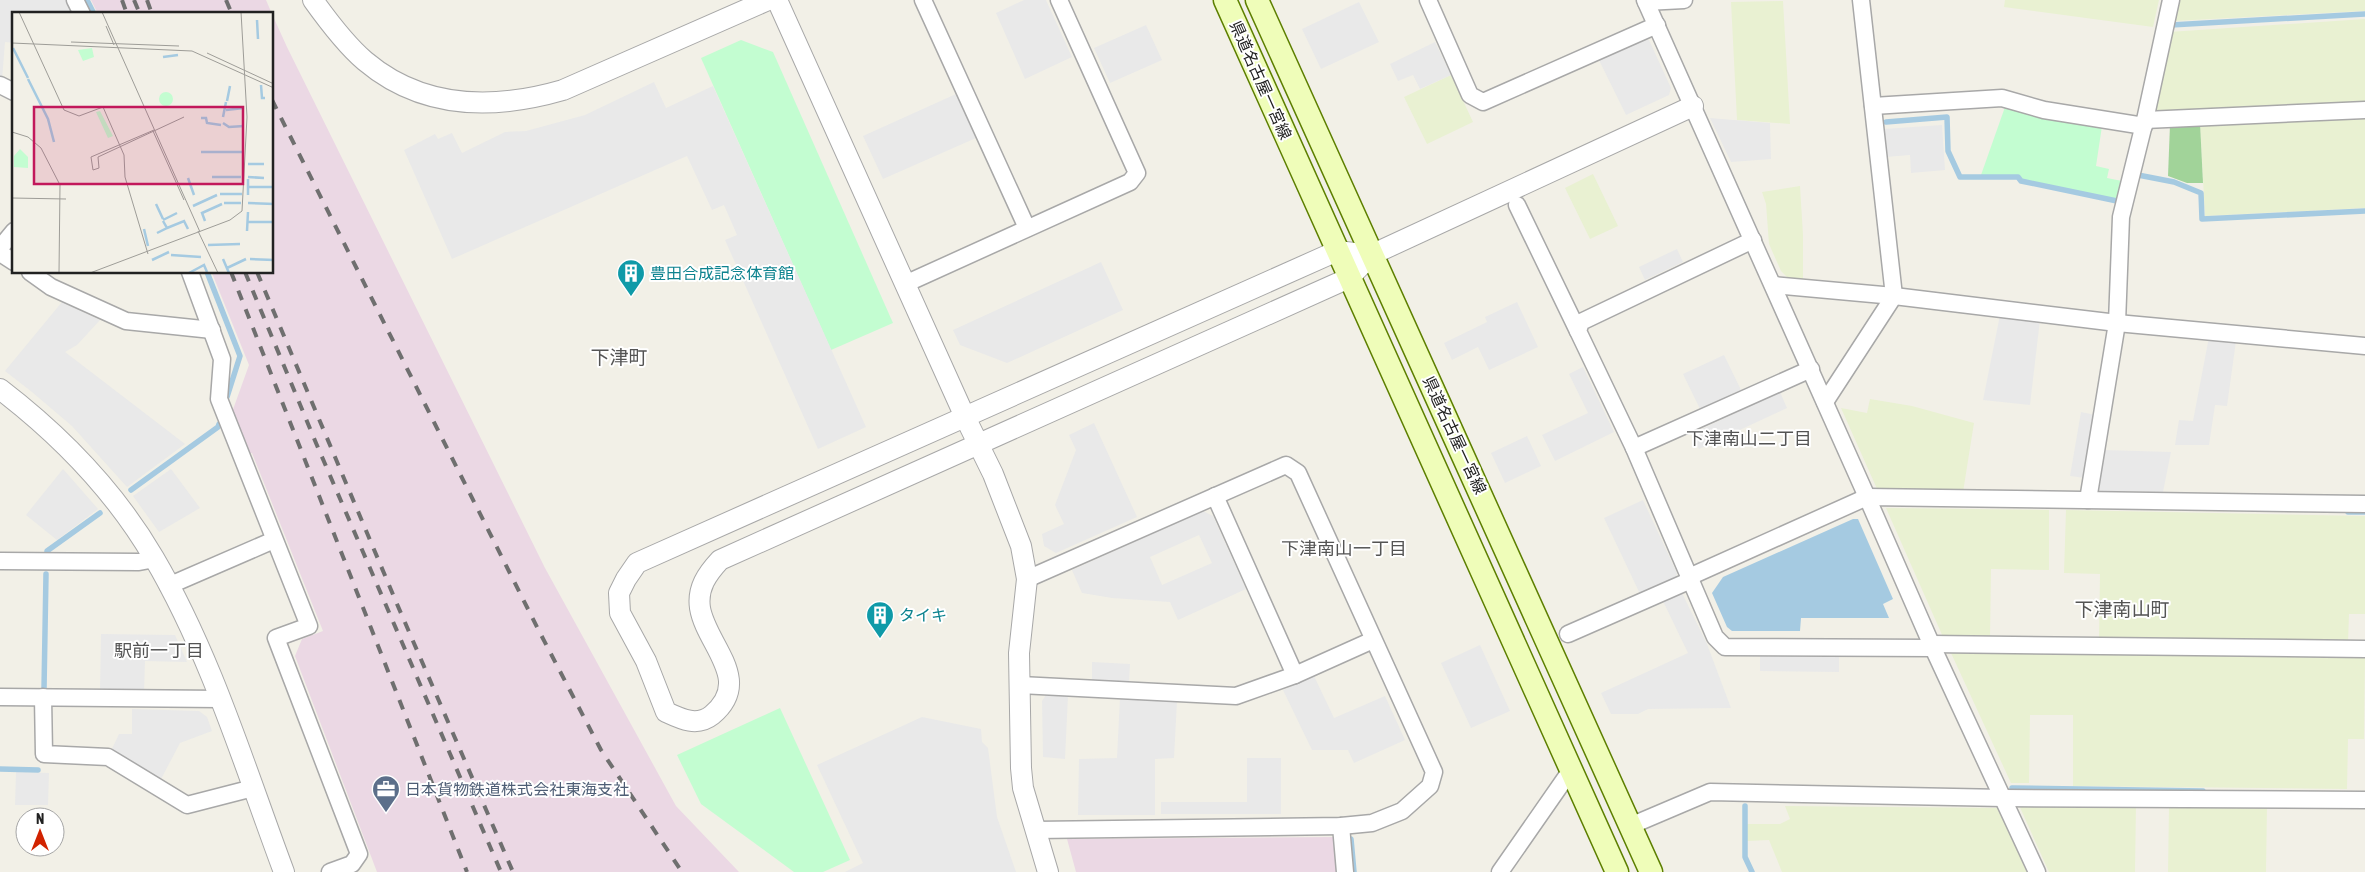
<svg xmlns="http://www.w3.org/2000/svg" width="2365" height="872" font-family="'Asap Condensed','Noto Sans JP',sans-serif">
  <rect width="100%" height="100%" fill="#f2f0e7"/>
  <g fill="#ebd8e4">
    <polygon points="91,0 266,0 272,14 98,14"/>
    <polygon points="272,14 287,47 545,568 676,806 739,872 377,872 295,656 302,639 323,631 252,453 247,454 231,415 249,365 212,273 272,272"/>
    <polygon points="1336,837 1339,872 1076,872 1067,839"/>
  </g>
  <g fill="#e9f1d2">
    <polygon points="2005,0 2159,0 2153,27 2004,7"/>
    <polygon points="2177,0 2365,0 2365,11 2173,21"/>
    <polygon points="1783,1 1790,124 1737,120 1731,2"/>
    <polygon points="2365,19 2365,104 2156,115 2152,110 2169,32"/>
    <polygon points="1451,75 1473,122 1427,144 1404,97"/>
    <polygon points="2365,115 2365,208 2205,216 2200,123"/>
    <polygon points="1593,174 1618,226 1590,239 1565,188"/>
    <polygon points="1800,186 1803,235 1803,280 1789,279 1781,271 1769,244 1766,204 1762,192"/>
    <polygon points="1870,399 1912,406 1974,423 1963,492 1878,491 1841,408 1867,413"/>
    <polygon points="1886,508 2049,510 2049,570 1991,569 1990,638 1943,637"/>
    <polygon points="2066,510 2365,516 2365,614 2349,614 2348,643 2099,640 2100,574 2064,573"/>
    <polygon points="1953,650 2365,655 2364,739 2348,739 2347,789 2073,786 2073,715 2030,715 2029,783 2011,783 1951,653"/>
    <polygon points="2018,803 2136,804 2135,872 2049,872"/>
    <polygon points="2169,805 2267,806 2266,872 2168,872"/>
    <polygon points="1785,806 1998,808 2027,872 1782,872 1769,840 1747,841 1747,824 1780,824 1790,819"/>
  </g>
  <polygon fill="#a1d399" points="2200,123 2203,183 2187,183 2168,176 2170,125"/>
  <g fill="#c3fdd1">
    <polygon points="741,40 773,52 893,323 831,350 701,58"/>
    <polygon points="2005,107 2102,126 2096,166 2109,169 2107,178 2122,181 2119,200 2022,180 2018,175 1981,175"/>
    <polygon points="780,708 850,860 823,872 794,872 701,804 677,755"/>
  </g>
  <g fill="#e9e9e9" fill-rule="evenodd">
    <polygon points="0,0 66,0 70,8 70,14 14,14 14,43 5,42 2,80 0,79"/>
    <polygon points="1024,0 1046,0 1072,57 1025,79 996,13"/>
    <polygon points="1359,2 1379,42 1321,69 1302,29"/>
    <polygon points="1146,25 1162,60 1110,83 1094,48"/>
    <polygon points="1639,38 1649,40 1671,88 1669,95 1626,115 1598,58"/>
    <polygon points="1435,42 1451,75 1420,89 1413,75 1398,81 1390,64"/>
    <polygon points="654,82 666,108 713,86 866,427 818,449 725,240 737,235 724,205 712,210 687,156 452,259 404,150 435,134 438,139 452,133 462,153 505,132 526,131 585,115"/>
    <polygon points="956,94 976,138 883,179 863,136"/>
    <polygon points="1710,118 1770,123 1771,159 1731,162"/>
    <polygon points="1942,125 1945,170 1911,173 1910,155 1886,157 1884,129"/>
    <polygon points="1677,249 1683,262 1645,280 1639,267"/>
    <polygon points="1101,262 1123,310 1007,363 960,345 953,330"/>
    <polygon points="62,302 100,320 77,345 65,352 185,444 127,487 72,426 32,392 5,371"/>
    <polygon points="1517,302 1538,347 1489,370 1478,347 1452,360 1444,343 1487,322 1485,317"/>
    <polygon points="2000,315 2040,320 2030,405 1983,400"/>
    <polygon points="2209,337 2236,341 2227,406 2215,405 2209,445 2175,445 2179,420 2193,421"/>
    <polygon points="1724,355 1741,390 1700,409 1683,374"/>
    <polygon points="1583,367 1614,432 1555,461 1542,435 1588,413 1569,374"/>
    <polygon points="1780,392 1787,408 1699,449 1691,434"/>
    <polygon points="2081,412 2095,415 2085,478 2070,476"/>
    <polygon points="1094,423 1137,517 1056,553 1044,546 1042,534 1064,524 1055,505 1076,450 1069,435"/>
    <polygon points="1527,436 1541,466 1505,483 1491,453"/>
    <polygon points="2103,450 2171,452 2163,492 2095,491"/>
    <polygon points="63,469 98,509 57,540 26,515"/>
    <polygon points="171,469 200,508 159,532 133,496"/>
    <polygon points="1643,500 1677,573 1675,580 1641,596 1604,518"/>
    <path d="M1203,511l10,5 33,73 -68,31 -8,-18 -58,-4 -30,-5 -10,-23zM1199,535l13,28 -50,22 -12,-28z"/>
    <polygon points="1681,591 1707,644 1731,708 1648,709 1638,714 1611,714 1601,693 1688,653 1662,599"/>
    <polygon points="101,634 175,635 187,662 145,661 144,692 100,691"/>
    <polygon points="1480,645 1510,711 1471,728 1441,663"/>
    <polygon points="1760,654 1839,655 1839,672 1760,671"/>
    <polygon points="1092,662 1130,664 1129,682 1092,680"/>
    <polygon points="1314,676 1334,718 1385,696 1405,740 1354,763 1348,750 1312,750 1283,690"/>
    <polygon points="1046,695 1068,696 1065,759 1043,757 1042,701"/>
    <polygon points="1120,698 1177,701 1174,758 1155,759 1155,815 1078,815 1079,759 1117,758"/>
    <polygon points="132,709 199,711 207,717 212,731 180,743 160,781 111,751 119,734 132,734"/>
    <polygon points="922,717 981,729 982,742 988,748 997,817 1016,872 845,872 863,863 817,765"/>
    <polygon points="1247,758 1281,758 1281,814 1161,814 1161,802 1247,802"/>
    <polygon points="16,772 49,773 48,805 15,805"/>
  </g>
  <polygon fill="#a5cae1" points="1853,519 1858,519 1893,599 1883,604 1889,618 1801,618 1800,631 1732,631 1727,627 1712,593 1723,577"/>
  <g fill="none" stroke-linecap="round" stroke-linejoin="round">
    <g stroke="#a5cae1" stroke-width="5.5">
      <polyline points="87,0 94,14"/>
      <polyline points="2171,25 2365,14"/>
      <polyline points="1886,122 1947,117 1948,151 1960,177 2018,177 2021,181 2117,201"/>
      <polyline points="2138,175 2174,182 2201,193 2202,219 2365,211"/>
      <polyline points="207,272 240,356 227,397"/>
      <polyline points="131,490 218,427 219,424"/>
      <polyline points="2348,512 2365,512"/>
      <polyline points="47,554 47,551 100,513"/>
      <polyline points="44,689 46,574"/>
      <polyline points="0,769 38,770"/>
      <polyline points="2012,788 2203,791"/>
      <polyline points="1745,806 1745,857 1752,872"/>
      <polyline points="1351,839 1354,872"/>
    </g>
    <g stroke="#a8a8a8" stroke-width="19">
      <g id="minor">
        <polyline points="75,0 82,14"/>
        <polyline points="923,0 1027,228"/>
        <polyline points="1428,0 1470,95 1483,102 1657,25"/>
        <polyline points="1645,0 1867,497 1933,648 2037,872"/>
        <polyline points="1646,2 1684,0"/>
        <polyline points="0,85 14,92"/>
        <polyline points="1873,106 2002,98 2044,110 2144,126"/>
        <polyline points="2145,120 2365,110"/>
        <polyline points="1517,205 1578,331"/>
        <polyline points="1753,240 1581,322 1578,331 1634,448 1715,637 1725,647 1933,648"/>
        <polyline points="0,248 14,231"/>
        <polyline points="0,253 14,262"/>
        <polyline points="30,272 51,287 126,321 212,330"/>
        <polyline points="190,272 222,359 219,399 309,626 276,638 359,854 352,864 330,872"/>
        <polyline points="905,284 1130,182 1137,173 1059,0"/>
        <polyline points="1773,285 1894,296 2117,323 2365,346"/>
        <polyline points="1825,402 1894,296 1861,0"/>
        <polyline points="1634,448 1811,369"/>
        <polyline points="1215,496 1295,675"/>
        <polyline points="2088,500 2117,323 2121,217 2145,120 2171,0"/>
        <polyline points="0,561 139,562 155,559"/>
        <polyline points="1689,577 1867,497 2365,504"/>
        <polyline points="1027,579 1286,465 1298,473 1434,772 1430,786 1402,811 1372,823 1341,826 1035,830"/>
        <polyline points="168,586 274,540"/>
        <polyline points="1568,634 1691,580"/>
        <polyline points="1931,644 2365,649"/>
        <polyline points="1020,685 1236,696 1295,675 1373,640"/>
        <polyline points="0,697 221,699"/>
        <polyline points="43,697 44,754 108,757 187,805 253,788"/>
        <polyline points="1341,826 1345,872"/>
        <polyline points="1630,826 1710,792 2004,798 2365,800"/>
        <polyline points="1500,872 1571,770"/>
      </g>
    </g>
    <g stroke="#a8a8a8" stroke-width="22">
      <g id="tertiary">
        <path d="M313,0c15,21 32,44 52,61 58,49 129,49 198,29l205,-90"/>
        <polyline points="777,0 965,417 993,474 1021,546 1027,579 1019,653 1021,768 1023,788 1048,872"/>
        <path d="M1371,255l-34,-4 -700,312 -11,16 -7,14 1,20 26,48 20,51c15,7 31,15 46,3 42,-35 -6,-70 -12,-107 -3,-20 7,-34 20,-48l629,-282 22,-23 322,-149"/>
        <path d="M0,389c60,46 116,104 154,169 57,97 91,210 130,314"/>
      </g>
    </g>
    <g stroke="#5d7f00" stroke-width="25">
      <g id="secondary">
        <polyline points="1225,0 1617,872"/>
        <path d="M1257,0c130,291 264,581 394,872"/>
      </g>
    </g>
    <use href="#minor" stroke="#fff" stroke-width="16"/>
    <use href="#tertiary" stroke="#fff" stroke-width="20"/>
    <use href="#secondary" stroke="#effdb9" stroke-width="22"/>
    <g stroke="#6f6f6f" stroke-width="4" stroke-dasharray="10 10" stroke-linecap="butt">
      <polyline points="122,0 127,14"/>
      <polyline points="134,0 140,14"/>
      <polyline points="147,0 152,14"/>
      <polyline points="226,0 232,14"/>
      <polyline points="272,100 538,629 601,750 682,872"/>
      <polyline points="231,272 467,872"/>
      <polyline points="245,272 316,443 501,872"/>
      <polyline points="257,272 397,604 513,872"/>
    </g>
  </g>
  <defs>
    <g id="building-pin" transform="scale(1.4375)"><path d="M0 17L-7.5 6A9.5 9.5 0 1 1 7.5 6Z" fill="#0f9aa8" stroke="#fff"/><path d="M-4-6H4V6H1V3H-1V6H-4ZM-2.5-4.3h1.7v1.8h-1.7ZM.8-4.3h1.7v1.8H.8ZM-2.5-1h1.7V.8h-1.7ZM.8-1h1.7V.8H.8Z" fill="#fff"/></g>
    <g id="office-pin" transform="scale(1.4375)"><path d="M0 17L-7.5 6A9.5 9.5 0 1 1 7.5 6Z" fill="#5c6f8a" stroke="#fff"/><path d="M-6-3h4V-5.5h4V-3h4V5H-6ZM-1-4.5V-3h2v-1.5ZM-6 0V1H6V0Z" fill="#fff"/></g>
  </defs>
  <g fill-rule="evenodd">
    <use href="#building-pin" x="631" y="273"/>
    <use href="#building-pin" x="880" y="615"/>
    <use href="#office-pin" x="386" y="789"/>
  </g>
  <g text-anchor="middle" stroke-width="4" stroke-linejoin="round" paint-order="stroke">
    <g font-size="16" fill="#212121" stroke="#fff">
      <text transform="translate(1261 80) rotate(66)" y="6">県道名古屋一宮線</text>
      <text transform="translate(1455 435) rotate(65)" y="6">県道名古屋一宮線</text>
    </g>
    <g font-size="16" fill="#0d838f" stroke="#fff" text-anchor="start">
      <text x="650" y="279">豊田合成記念体育館</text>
      <text x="899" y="621">タイキ</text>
    </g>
    <g font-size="16" fill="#4e5e75" stroke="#fff" text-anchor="start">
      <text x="405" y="795">日本貨物鉄道株式会社東海支社</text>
    </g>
    <g font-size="18" fill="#545454" stroke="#fff">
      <text x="1749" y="445">下津南山二丁目</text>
      <text x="1344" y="555">下津南山一丁目</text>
      <text x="159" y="657">駅前一丁目</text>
    </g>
    <g font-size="19" fill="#545454" stroke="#fff">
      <text x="619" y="364">下津町</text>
      <text x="2122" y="616">下津南山町</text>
    </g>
  </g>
  <g transform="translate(12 12)">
    <rect width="261" height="261" fill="#f2f0e7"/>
    <path d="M80,36l2,9 -11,4 -5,-11zM147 87a7 7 0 1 1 14 0a7 7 0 1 1-14 0ZM88,99l13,25 -5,2 -12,-26zM8,137l8,8v11l-14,-1v-11z" fill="#c3fdd1"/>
    <path fill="none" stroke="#a5cae1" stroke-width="2.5" d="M245,8l1,19M1,36l15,30M151,45l15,-2M16,67l20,40 6,23M249,73l1,13h3M215,89l3,-15M214,98l18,-2M211,105l3,-15M189,106h5l1,5 14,2M211,111l6,4 15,-1M189,140h42M236,152h16M200,165h29M236,165l16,1M176,166l6,17M236,175h26M208,182h22M236,183v-16M212,191h17M236,191l26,1M144,192l7,15M181,194l24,-11M151,208l14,-7M193,209l-3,-8 20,-9M235,210h27M155,216l17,-7 4,8M132,217l4,17M235,219l1,-19M145,221l10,-5 -4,-7M196,233l32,-1M159,243l30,2M211,247l6,14M238,247l24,1M140,248l17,-8M215,256l19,-9M177,261l15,-8 3,7"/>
    <path fill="none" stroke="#9e9d98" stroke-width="1" d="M7,0l45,98 15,6 24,-9 21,48 1,22 23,77M90,0l98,220M94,14l8,19M59,30l108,4M0,31l180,8 82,37M195,41l67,31M142,118l-63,27 2,13 6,-2 -1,-11 86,-40M141,119l31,69M0,120l16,5 13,11 19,37 -1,88M0,186l54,1M186,219l20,42M78,261l140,-53 12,-9 5,-94 -6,-105"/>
    <path fill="#c2185b" fill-opacity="0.15" stroke="#c2185b" stroke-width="2.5" d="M22,95h209v77h-209z"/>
    <rect width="261" height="261" fill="none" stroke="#212121" stroke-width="2.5"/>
  </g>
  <g transform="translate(40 832)"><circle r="24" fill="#ffffff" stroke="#a6a6a6"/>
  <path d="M0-4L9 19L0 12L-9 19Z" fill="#d12300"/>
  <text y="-8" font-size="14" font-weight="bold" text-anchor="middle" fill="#212121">N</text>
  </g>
</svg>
